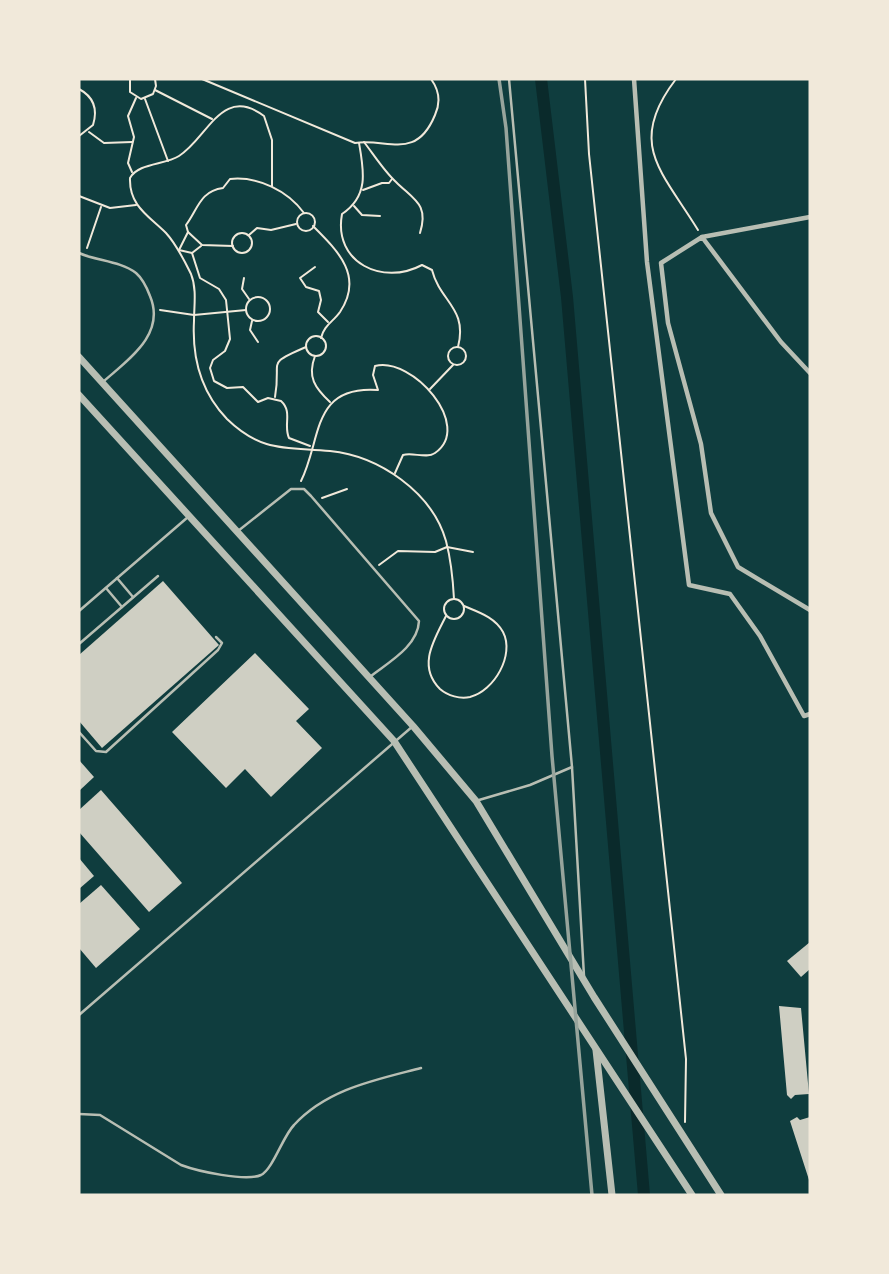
<svg xmlns="http://www.w3.org/2000/svg" width="889" height="1274" font-family="Quicksand,sans-serif">
  <rect width="100%" height="100%" fill="#0f3d3e"/>
  <g fill="none" stroke-linecap="round" stroke-linejoin="round">
    <polyline stroke="#0a2a2b" stroke-width="12" points="541,79 567,297 644,1195"/>
  </g>
  <g fill="#cfcfc3">
    <polygon points="163,581 219,645 102,748 79,721 79,655"/>
    <polygon points="255,653 309,709 296,721 322,748 271,797 245,769 226,788 172,732"/>
    <polygon points="79,760 94,777 79,791"/>
    <polygon points="101,790 182,883 149,912 79,832 79,810"/>
    <polygon points="79,858 94,876 79,889"/>
    <polygon points="101,885 140,929 96,968 79,948 79,904"/>
    <polygon points="810,942 810,969 801,977 787,961"/>
    <polygon points="779,1006 801,1008 809,1094 795,1095 791,1099 787,1095"/>
    <polygon points="797,1117 800,1120 810,1117 810,1183 790,1121"/>
  </g>
  <g fill="none" stroke-linecap="round" stroke-linejoin="round">
    <g stroke="#f1e9da" stroke-width="2">
      <polyline points="130,79 130,92 141,99 153,94 156,86 155,79"/>
      <path d="M202,79l153,64c33,-5 61,18 80,-28 6,-13 4,-25 -4,-36"/>
      <polyline points="585,79 589,154 686,1059 685,1122"/>
      <path d="M676,79c-50,65 -14,92 22,151"/>
      <path d="M79,89c15,8 19,20 14,36l-14,11"/>
      <polyline points="155,90 212,119"/>
      <polyline points="145,99 168,161"/>
      <polyline points="89,132 104,143 132,142"/>
      <path d="M364,142c10,13 20,29 32,40 18,18 33,22 24,51"/>
      <path d="M359,143c5,28 10,53 -17,71 -9,49 41,72 80,51l10,5c8,32 36,38 26,77"/>
      <polyline points="132,172 128,163 134,137 128,116 136,98"/>
      <path d="M272,186v-46l-8,-24c-42,-32 -57,23 -85,40 -14,9 -41,7 -49,22 -1,28 19,38 36,55 11,12 18,27 25,41 6,15 3,32 3,47 -2,36 7,71 33,98 35,34 60,28 103,32 49,5 102,41 116,90 5,19 7,39 8,58"/>
      <polyline points="363,190 382,183 389,183 392,179"/>
      <polyline points="79,196 110,208 136,205"/>
      <polyline points="354,206 362,215 380,216"/>
      <circle cx="306" cy="222" r="9"/>
      <path d="M313,226c25,25 51,50 27,86 -7,10 -16,13 -19,26"/>
      <polyline points="188,232 179,250 192,253 201,246"/>
      <circle cx="242" cy="243" r="10"/>
      <polyline points="249,235 257,228 271,230 296,224"/>
      <path d="M233,246l-31,-1 -14,-13 -2,-7c12,-16 14,-34 37,-37l7,-9c28,-3 58,12 74,34"/>
      <polyline points="87,248 101,207"/>
      <path d="M192,253l8,25 19,11 7,11 4,39 -5,12 -12,9 -3,8 4,13 13,7 16,-1 15,15 10,-4 13,3c12,11 2,24 8,37l21,8"/>
      <polyline points="315,267 300,278 306,287 319,291 321,300 318,312 328,322"/>
      <polyline points="244,278 242,289 249,299"/>
      <circle cx="258" cy="309" r="12"/>
      <polyline points="160,310 194,315 246,310"/>
      <polyline points="252,321 250,330 258,342"/>
      <circle cx="316" cy="346" r="10"/>
      <circle cx="457" cy="356" r="9"/>
      <path d="M315,356c-8,21 0,32 15,46"/>
      <polyline points="430,389 453,365"/>
      <path d="M275,397c7,-38 -11,-32 31,-50"/>
      <path d="M301,481c21,-42 10,-96 77,-91l-5,-15 2,-9c37,-10 99,60 60,87 -9,6 -22,-1 -32,2l-8,18"/>
      <polyline points="322,498 347,489"/>
      <polyline points="379,565 398,551 435,552 447,547 473,552"/>
      <circle cx="454" cy="609" r="10"/>
      <path d="M446,616c-12,24 -29,50 -6,73 8,7 20,10 30,8 24,-6 45,-42 33,-65 -8,-15 -25,-20 -39,-26"/>
    </g>
    <g stroke="#b8beb3" stroke-width="2.5">
      <path d="M79,253c18,8 41,8 57,20 7,6 11,15 14,23 16,38 -21,63 -46,85"/>
      <path d="M238,531l53,-42h13l7,7 108,125c-1,25 -30,41 -48,55"/>
      <polyline points="117,578 133,597"/>
      <polyline points="106,588 122,607"/>
      <polyline points="79,611 188,517"/>
      <polyline points="79,644 158,576"/>
      <polyline points="79,732 96,751 106,752 218,650 222,643 216,637"/>
      <polyline points="572,767 584,976"/>
      <polyline points="479,800 530,785 572,767 509,79"/>
      <polyline points="79,1015 413,726"/>
      <path d="M79,1114l21,1 81,50c16,6 65,17 80,10 12,-6 22,-39 33,-50 33,-36 81,-45 127,-57"/>
    </g>
    <g stroke="#b8beb3" stroke-width="4.5">
      <polyline points="634,79 647,262 689,585 730,594 760,636 804,716 810,714"/>
      <polyline points="702,237 810,217"/>
      <polyline points="810,373 781,342 702,237 661,263 668,323 701,444 711,513 738,567 810,610"/>
    </g>
    <g stroke="#b8beb3" stroke-width="7">
      <polyline points="79,357 413,726 476,801 594,997 721,1195"/>
      <polyline points="79,395 394,741 692,1195"/>
      <polyline points="596,1050 612,1195"/>
    </g>
    <polyline stroke="#97a49c" stroke-width="3.5" points="499,79 506,128 552,756 592,1195"/>
  </g>
  <rect width="889" height="1274" fill="none" stroke="#f1e9da" stroke-width="161"/>
</svg>
